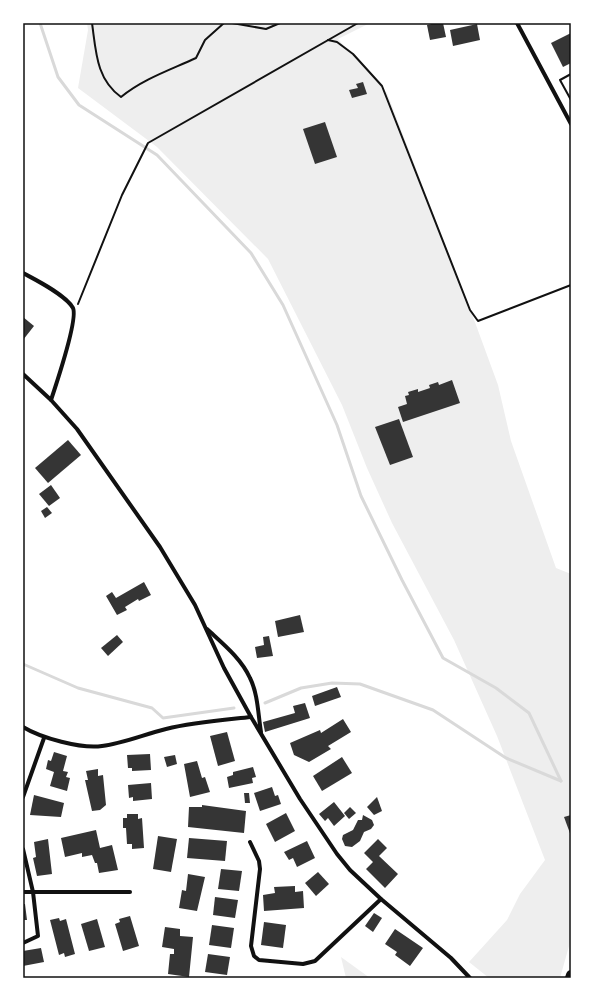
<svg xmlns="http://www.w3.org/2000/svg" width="594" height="1001" font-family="'IBM Plex Sans',sans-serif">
  <rect width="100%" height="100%" fill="#fff"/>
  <g fill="#eee">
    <polygon points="87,23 370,23 338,39 387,93 476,325 498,385 511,441 556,568 571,574 571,939 560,978 489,978 469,962 507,920 520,894 545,860 497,736 454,640 392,523 367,468 342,405 268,259 157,147 78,88 88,30"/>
    <polygon points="341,957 370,978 346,978"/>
  </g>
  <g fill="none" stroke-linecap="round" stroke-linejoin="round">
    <g stroke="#d9d9d9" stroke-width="3">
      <polyline points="40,23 58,77 79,105 157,155 251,253 283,305 337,425 361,496 402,580 443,658 496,688 529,713 561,781"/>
      <polyline points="23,664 78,688 152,708 163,718 234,708"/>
      <polyline points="265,703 301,688 332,683 360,684 433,710 506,758 561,781"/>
    </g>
  </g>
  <g fill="#353535">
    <polygon points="436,23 443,23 446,37 430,40 427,25"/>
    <polygon points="477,24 480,40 453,46 450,30"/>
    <polygon points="571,33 571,63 563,67 551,43"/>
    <polygon points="363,82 367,94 352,98 349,90 358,88 356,84"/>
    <polygon points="325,122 337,157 315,164 303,129"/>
    <polygon points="23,317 34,326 23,340"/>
    <polygon points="452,380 460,403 403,422 398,407 407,404 405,396 409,395 408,392 418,389 418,392 430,388 429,385 438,382 439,385"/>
    <polygon points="399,419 413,457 390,465 375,427"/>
    <polygon points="68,440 81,455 48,483 35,468"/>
    <polygon points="51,485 60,498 49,506 39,494"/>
    <polygon points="47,507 52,513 45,518 41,511"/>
    <polygon points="144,582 151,595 139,601 138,599 125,607 127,610 117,615 106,596 112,592 116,598"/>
    <polygon points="300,615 304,632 278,637 275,621"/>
    <polygon points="117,635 123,642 108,656 101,648"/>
    <polygon points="269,636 273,656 257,658 255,647 264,645 263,637"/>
    <polygon points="337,687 341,697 315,706 312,696"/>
    <polygon points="305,703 310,718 265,732 263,722 295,713 293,706"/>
    <polygon points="343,719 351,732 328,746 331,749 309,762 294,755 290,743 320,730 321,733"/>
    <polygon points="227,732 235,761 218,766 210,736"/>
    <polygon points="54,752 67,756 63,771 68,772 66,777 70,778 67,791 50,786 54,772 46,769 48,760 51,761"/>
    <polygon points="150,754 151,770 132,771 132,768 128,768 127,755"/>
    <polygon points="175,755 177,764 167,767 164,757"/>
    <polygon points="342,757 352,773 322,791 313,776"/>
    <polygon points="197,761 202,778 205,777 210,792 190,797 184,764"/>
    <polygon points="253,767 256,777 252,778 253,783 229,788 227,777 233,775 233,772"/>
    <polygon points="98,769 98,776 103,775 106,805 100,810 92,811 85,780 88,780 86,771"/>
    <polygon points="151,783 152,799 133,801 133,797 129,798 128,785"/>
    <polygon points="272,787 275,796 278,795 281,804 260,811 254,793"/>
    <polygon points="244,793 249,793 250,803 245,803"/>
    <polygon points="34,795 64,803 61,817 30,815"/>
    <polygon points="377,797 382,811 374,815 367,807"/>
    <polygon points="334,802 345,816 334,826 328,818 325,821 319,814"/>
    <polygon points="202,805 246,811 244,833 188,827 189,807 202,807"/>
    <polygon points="350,807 356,813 349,819 344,813"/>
    <polygon points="286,813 295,831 275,842 266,824"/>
    <polygon points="127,814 138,814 138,819 142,818 144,848 132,849 132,844 127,844 126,828 123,828 123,818 127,818"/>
    <polygon points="363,815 372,820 374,825 371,829 364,832 360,841 352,847 345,846 342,839 343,835 353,830 358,820 362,820"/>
    <polygon points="571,815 571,836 564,817"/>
    <polygon points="96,830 100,848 112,845 118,870 99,873 97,863 95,863 92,855 82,857 82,853 65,857 61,838"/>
    <polygon points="158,836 177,839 171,872 153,869"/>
    <polygon points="189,838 227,841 225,861 187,858"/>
    <polygon points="48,839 52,874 37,876 33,858 36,857 34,842"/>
    <polygon points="378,839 387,848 379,856 398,874 385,888 366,869 373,862 364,853"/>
    <polygon points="307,841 315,858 297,867 293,858 289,860 284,852"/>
    <polygon points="221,869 242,871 239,891 218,889"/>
    <polygon points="318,872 329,884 316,896 305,883"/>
    <polygon points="188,874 205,877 197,911 179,908 182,890 186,891"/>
    <polygon points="295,886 295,892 303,891 304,908 264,911 263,895 275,893 274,887"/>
    <polygon points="215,897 238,900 235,918 213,915"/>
    <polygon points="23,904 25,904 27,920 23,920"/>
    <polygon points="374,913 382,918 373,932 365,926"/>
    <polygon points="130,916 139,946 123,951 115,924 120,922 119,919"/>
    <polygon points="59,918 60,921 66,919 75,954 65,957 64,953 59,955 50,920"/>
    <polygon points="97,919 105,947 89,951 81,924"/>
    <polygon points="264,922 286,925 283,948 261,945"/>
    <polygon points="212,925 234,928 231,948 209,945"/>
    <polygon points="165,927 180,929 180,936 193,937 189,977 168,974 170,954 174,954 174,949 162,947"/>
    <polygon points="395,929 423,948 410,966 395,955 397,952 385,944"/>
    <polygon points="41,948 44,962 23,966 23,951"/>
    <polygon points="208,954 230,957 227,975 205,972"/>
  </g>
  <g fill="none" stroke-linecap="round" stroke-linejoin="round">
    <g stroke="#111" stroke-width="2">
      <path d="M92,23c4,28 4,56 29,74 22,-18 49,-27 75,-39l9,-18 19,-17"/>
      <polyline points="232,23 266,29 280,23"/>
      <polyline points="328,40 337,42 353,54 382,86 470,310 478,321 571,285"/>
      <polyline points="571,74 560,80 571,100"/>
      <polyline points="78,304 122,195 148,143 358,23"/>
    </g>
    <g stroke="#111" stroke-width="4">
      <polyline points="517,23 571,124"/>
      <path d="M23,273c13,7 43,22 50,35 5,11 -17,77 -22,92"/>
      <polyline points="23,374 51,400 77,429 160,547 195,605 224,668 251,717 300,799 337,854 350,870 381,899 451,958 470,978"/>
      <path d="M207,629c15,14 34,29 43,49 8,16 8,36 11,54"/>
      <path d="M23,727c18,11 58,22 79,19 22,-3 43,-12 64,-17 28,-7 57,-9 85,-12"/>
      <polyline points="23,797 44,738"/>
      <polyline points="250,842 259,861 260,869 251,946 254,956 259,960 303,964 315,961 381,899"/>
      <polyline points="23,849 33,892 38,936 23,943"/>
      <polyline points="23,892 130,892"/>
    </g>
    <polyline stroke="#111" stroke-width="10" points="570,978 571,975"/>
  </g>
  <rect width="594" height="1001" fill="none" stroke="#ffffff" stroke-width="48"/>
  <rect x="24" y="24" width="546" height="953" fill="none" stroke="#111" stroke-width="1.5"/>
</svg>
